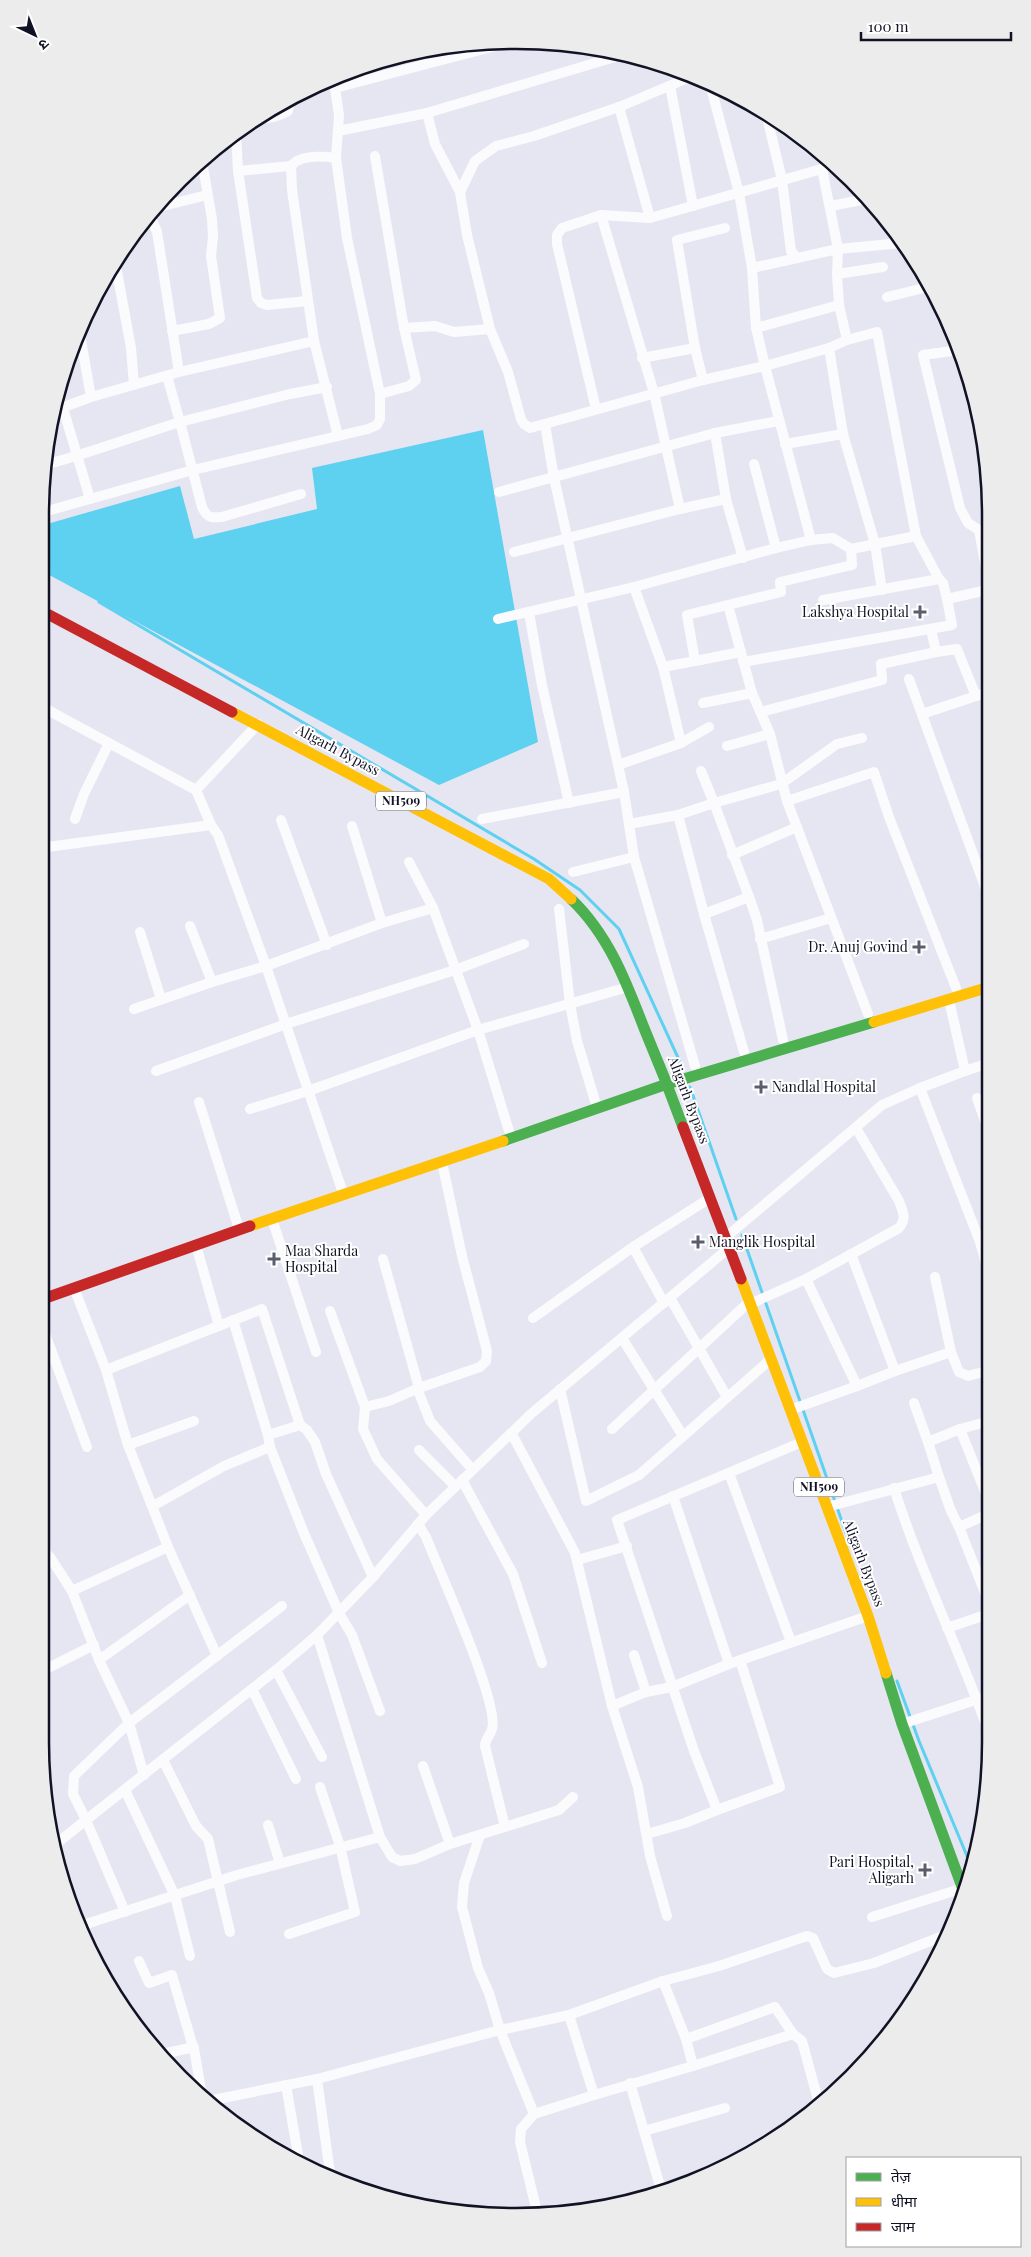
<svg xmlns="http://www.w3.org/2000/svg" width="1031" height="2257" font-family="'Playfair Display','Noto Sans Devanagari',serif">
  <rect width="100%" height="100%" fill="#e5e6f1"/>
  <polygon fill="#5ed0f0" points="483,430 538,742 439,785 40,570 40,526 180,486 194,539 317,509 312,468"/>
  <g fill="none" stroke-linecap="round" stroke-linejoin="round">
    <g stroke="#5ed0f0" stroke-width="3">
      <polyline points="99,602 534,859 580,890 619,929 680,1062"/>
      <polyline points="690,1087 736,1219"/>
      <polyline points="742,1235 846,1533"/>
      <polyline points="897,1681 919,1741 972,1868"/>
    </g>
    <g stroke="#fbfbfd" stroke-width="10">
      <polyline points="670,86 693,206"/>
      <polyline points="335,88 518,40"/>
      <polyline points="619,107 650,218"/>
      <polyline points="427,113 435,144 460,192 467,235 490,329 508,372 521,419 524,424 530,428 703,380 765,366 756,328 752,268 739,193 710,84"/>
      <polyline points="767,117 782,180 791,251 797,258"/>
      <path d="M252,120c13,-2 25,-2 36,-9l3,-12"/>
      <polyline points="338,131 427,113 625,54"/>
      <polyline points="236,132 238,171 257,298 261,303 267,305 307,301"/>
      <polyline points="375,156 404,328 435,326 454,332 490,329"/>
      <polyline points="822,169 838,249 837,274"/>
      <polyline points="238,171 291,166"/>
      <polyline points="460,192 475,161 496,146 534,136 619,107 695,75"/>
      <polyline points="831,206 866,199"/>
      <polyline points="155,208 207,195"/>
      <polyline points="150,215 157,232 179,372"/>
      <polyline points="601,215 654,393 680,509"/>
      <polyline points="115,261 131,348 134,385"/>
      <polyline points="752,268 838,249 902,243"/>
      <polyline points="887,297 928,287"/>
      <polyline points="756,328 839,305"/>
      <polyline points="79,329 91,397"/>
      <polyline points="172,331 209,324 220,318 211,256 213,237 212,219 202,161"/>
      <path d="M314,341l-22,-151 -1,-24c9,-11 31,-10 45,-8"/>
      <polyline points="829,348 843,434 875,544 882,590"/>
      <polyline points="959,350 923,355 960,508 968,523 979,530 987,574"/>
      <polyline points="642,358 695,348"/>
      <polyline points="167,376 180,422 290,394 327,387"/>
      <polyline points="703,380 695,348 677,240 725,228"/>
      <polyline points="380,394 409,386 416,380 404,328"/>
      <polyline points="63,408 90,499"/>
      <polyline points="596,409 557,244 557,235 562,228 601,215 650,218 832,166"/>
      <polyline points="53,411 91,397 179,372 314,341 338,436"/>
      <polyline points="545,424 554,478 624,792 634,857 695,1066"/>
      <polyline points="715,433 726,499 743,558"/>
      <polyline points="785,444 843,434"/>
      <polyline points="754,464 776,548"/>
      <path d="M45,465c45,-12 90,-29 135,-43l22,85c5,11 9,11 20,10l79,-23"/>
      <polyline points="499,492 715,433 778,421"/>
      <polyline points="40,513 193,470 368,429 377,425 380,419 380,394 347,238 336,158 339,115 335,88 330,78"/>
      <polyline points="916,536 939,579"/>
      <polyline points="811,540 765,366 829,348 847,340 839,305 837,274 883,267"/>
      <polyline points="514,552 680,509 726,499"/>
      <polyline points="823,600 939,579 943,583 947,599"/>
      <polyline points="728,605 752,693 770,734 787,801 868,1014"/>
      <polyline points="529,613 542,685 569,803"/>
      <polyline points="498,619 634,587 776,548 811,540 833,538 851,549 916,536 877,332 847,340"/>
      <polyline points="741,652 695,661 687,615 781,592 780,582 852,565 851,549"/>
      <polyline points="936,652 957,649 976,696"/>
      <polyline points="743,662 952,625 947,599 987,590"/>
      <polyline points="663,667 695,661"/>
      <polyline points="909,679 988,895"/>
      <polyline points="703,703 752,693"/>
      <polyline points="44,708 196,790 258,724"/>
      <polyline points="761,712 882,680 881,664 936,652 931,629"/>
      <polyline points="922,714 988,692"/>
      <polyline points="681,743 709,727"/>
      <polyline points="727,746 770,734"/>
      <polyline points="618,765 681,743 663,667 634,587"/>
      <polyline points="701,771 714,803 781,784 837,744 862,738"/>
      <polyline points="40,782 43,781"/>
      <polyline points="196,790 211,825"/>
      <polyline points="787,801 874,772 889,817 956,988"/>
      <polyline points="678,815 704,914 744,1052"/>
      <polyline points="75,819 84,794 109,743"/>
      <polyline points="482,819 624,792"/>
      <polyline points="281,820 327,945"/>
      <polyline points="629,824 678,815 714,803 749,897 704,914"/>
      <polyline points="352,826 382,923"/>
      <polyline points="40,848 211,825 218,835 266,966 343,1193"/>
      <polyline points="732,855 797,827"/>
      <polyline points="409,862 433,908 478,1030 509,1131"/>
      <polyline points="573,872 634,857"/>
      <polyline points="749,897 757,920 783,1040"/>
      <polyline points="559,909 570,1004 577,1041 595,1101"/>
      <polyline points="190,926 212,982"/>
      <polyline points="140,932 161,999"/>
      <polyline points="760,939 831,918"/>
      <polyline points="134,1009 212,982 266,966 382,923 433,908"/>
      <polyline points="156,1071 286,1024 455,970 524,944"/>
      <polyline points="965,1071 989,1063"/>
      <polyline points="920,1088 980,1242 989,1239"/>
      <polyline points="977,1098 989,1132"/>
      <polyline points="199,1102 239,1229"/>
      <polyline points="250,1109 308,1091 478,1030 628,987"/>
      <polyline points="272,1219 316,1352"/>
      <polyline points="725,1238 882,1105 920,1088 965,1071 949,1000"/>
      <polyline points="980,1242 990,1278"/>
      <polyline points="196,1245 219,1326"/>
      <polyline points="633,1247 664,1303"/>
      <polyline points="851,1254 895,1371 857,1386"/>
      <polyline points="383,1259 419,1388 480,1367 486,1361 487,1351 462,1256 442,1162"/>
      <polyline points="74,1288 106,1370 128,1445 168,1547 217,1656"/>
      <polyline points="670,1298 727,1397"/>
      <path d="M750,1304l56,-25 93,-51c8,-10 4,-16 0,-27l-43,-73"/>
      <polyline points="330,1311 365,1407"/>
      <polyline points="533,1318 633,1247 710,1198"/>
      <polyline points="40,1320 87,1447"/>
      <polyline points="233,1320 268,1435 270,1447"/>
      <polyline points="622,1338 683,1436"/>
      <polyline points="951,1352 959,1372 968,1376 990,1370"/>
      <polyline points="106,1370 262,1309 300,1425 307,1430 315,1442 326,1474 373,1577"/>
      <polyline points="895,1371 951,1352 935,1277"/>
      <polyline points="417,1388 430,1421 472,1469"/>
      <polyline points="419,1388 389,1401 365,1407 363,1429 377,1459 426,1515"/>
      <polyline points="560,1389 586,1501 639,1475 771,1359"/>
      <polyline points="914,1403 928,1442"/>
      <polyline points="790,1410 857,1386 806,1279"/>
      <polyline points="612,1429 749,1302"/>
      <polyline points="960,1429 990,1504"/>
      <polyline points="512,1434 575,1553 612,1706"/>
      <polyline points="268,1435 300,1425"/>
      <polyline points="128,1445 194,1421"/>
      <polyline points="419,1450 455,1486"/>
      <polyline points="729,1473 791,1642"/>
      <polyline points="939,1477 928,1442 960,1429 990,1421"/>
      <polyline points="462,1480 513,1574 542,1663"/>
      <path d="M894,1488c27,86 68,166 97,251"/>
      <polyline points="673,1496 729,1664"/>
      <polyline points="153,1506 224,1466 270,1447 303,1531 339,1613 352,1635 380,1711"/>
      <polyline points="827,1507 939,1477 951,1511 959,1527"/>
      <polyline points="990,1513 959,1527 991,1608"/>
      <path d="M418,1524l8,13c12,31 74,167 66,192 -2,7 -7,10 -7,17l20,81"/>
      <polyline points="40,1549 50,1557 72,1591 99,1660 129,1723 144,1775"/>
      <polyline points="577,1560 627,1546"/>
      <polyline points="72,1591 168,1547"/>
      <polyline points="947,1628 991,1613"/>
      <polyline points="317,1635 380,1837 392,1857 400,1861 415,1859 450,1844 559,1810 573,1797"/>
      <polyline points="634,1655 646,1692"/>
      <polyline points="99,1660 190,1595"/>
      <polyline points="740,1660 780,1787 717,1810 694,1751 617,1520 802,1442"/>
      <polyline points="276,1670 322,1757"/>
      <polyline points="40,1672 94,1645"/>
      <polyline points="252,1689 296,1779"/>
      <polyline points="902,1724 991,1695"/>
      <polyline points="163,1760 196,1826 208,1839 230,1932"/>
      <polyline points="423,1766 450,1844"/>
      <polyline points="125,1790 175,1896 190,1956"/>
      <polyline points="268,1825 280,1863"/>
      <polyline points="647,1834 685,1823 717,1810"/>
      <polyline points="480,1835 464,1883 462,1907 478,1968 489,1993 500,2030 534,2114"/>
      <polyline points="57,1843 276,1670 317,1635 373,1577 426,1515 532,1413 729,1248"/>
      <polyline points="125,1912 86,1820 73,1794 74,1776 129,1723 282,1606"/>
      <polyline points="667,1916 650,1856 638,1787 612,1706 646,1692 672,1687 729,1664 868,1616"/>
      <polyline points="872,1917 963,1888"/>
      <polyline points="80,1926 237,1875 380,1837"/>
      <polyline points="289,1934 355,1912 340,1846 320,1787"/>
      <polyline points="139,1961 149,1983 172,1975 195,2054 201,2090"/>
      <polyline points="663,1981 686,2039"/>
      <polyline points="158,2055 194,2047"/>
      <polyline points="693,2066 793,2034"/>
      <polyline points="317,2079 330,2173"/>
      <polyline points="630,2083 662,2193"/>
      <polyline points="286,2085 299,2161"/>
      <polyline points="594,2095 693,2066 686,2039 775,2007 793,2034 802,2041 818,2100"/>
      <polyline points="213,2100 317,2079 500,2030 569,2015 663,1981 719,1966 807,1936 813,1938 827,1969 834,1973 874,1963 948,1934"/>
      <polyline points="644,2131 725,2108"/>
      <polyline points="537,2212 520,2142 521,2129 534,2114 594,2095 569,2015"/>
    </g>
    <g stroke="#4caf50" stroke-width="11">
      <path d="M571,899c37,35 55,82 73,129 14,33 27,66 39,99"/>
      <polyline points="503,1141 667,1084 874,1022"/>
      <polyline points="886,1673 902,1724 964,1892"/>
    </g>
    <g stroke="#ffc107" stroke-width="11">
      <polyline points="232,712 549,879 571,899"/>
      <polyline points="874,1022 989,987"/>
      <path d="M250,1226c84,-29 169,-56 253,-85"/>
      <polyline points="741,1279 868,1616 886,1673"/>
    </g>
    <g stroke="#c62828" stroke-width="11">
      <polyline points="40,610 232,712"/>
      <polyline points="683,1127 741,1279"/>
      <polyline points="40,1300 250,1226"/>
    </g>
  </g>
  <g fill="#5b5c6c" stroke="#fff" stroke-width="2">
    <path d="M917.5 604.5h5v5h5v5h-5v5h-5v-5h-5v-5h5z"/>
    <path d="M916.5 939.5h5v5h5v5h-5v5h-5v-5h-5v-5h5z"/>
    <path d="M758.5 1079.5h5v5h5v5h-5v5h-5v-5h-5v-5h5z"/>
    <path d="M695.5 1234.5h5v5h5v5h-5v5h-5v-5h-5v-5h5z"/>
    <path d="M271.5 1251.5h5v5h5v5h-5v5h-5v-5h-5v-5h5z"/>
    <path d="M922.5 1862.5h5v5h5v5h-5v5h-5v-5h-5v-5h5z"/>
  </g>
  <g text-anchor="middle" stroke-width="4" stroke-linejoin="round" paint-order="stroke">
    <g fill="#fff" stroke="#585966" stroke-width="1">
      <rect x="376" y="791.5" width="50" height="19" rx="4"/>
      <rect x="794" y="1477.5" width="50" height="19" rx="4"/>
    </g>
    <g font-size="12" font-weight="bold" fill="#111224">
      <text x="401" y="805">NH509</text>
      <text x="819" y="1491">NH509</text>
    </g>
    <g font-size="14" fill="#111224" stroke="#fff" text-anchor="end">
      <text x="909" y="617">Lakshya Hospital</text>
      <text x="908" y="952">Dr. Anuj Govind</text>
      <text x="772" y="1092" text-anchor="start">Nandlal Hospital</text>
      <text x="709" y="1247" text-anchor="start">Manglik Hospital</text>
      <text x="285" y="1256" text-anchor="start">Maa Sharda<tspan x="285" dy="16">Hospital</tspan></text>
      <text x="914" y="1867">Pari Hospital,<tspan x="914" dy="16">Aligarh</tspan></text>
    </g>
    <g font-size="14" fill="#111224" stroke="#fff">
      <text transform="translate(338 750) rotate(28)" y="5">Aligarh Bypass</text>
      <text transform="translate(689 1100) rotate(69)" y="5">Aligarh Bypass</text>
      <text transform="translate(864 1563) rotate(69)" y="5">Aligarh Bypass</text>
    </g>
  </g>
  <path d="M0 0H1031V2257H0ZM515 49H516A466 466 0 0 1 982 515V1742A466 466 0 0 1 516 2208H515A466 466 0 0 1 49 1742V515A466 466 0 0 1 515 49Z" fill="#ececed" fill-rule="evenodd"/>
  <path fill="none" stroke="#111224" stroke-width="2.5" d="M515 49H516A466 466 0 0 1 982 515V1742A466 466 0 0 1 516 2208H515A466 466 0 0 1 49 1742V515A466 466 0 0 1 515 49Z"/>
  <rect x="846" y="2157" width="175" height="90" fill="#ffffff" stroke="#a0a0a7"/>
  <rect x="856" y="2173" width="25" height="8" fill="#4caf50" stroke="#a0a0a7"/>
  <text x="891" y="2182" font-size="15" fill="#111224">तेज़</text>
  <rect x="856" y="2198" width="25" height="8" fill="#ffc107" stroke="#a0a0a7"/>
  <text x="891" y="2207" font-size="15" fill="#111224">धीमा</text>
  <rect x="856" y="2223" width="25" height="8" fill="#c62828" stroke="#a0a0a7"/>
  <text x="891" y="2232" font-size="15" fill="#111224">जाम</text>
  <g transform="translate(35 35) rotate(137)" stroke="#ffffff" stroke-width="4" paint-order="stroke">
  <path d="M0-4L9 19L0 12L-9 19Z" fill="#111224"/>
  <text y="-8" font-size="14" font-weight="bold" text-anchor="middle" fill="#111224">उ</text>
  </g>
  <path d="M861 32v8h150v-8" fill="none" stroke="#111224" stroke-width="2.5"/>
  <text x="868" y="32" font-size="15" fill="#111224" stroke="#ffffff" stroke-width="4" paint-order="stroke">100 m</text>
</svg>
